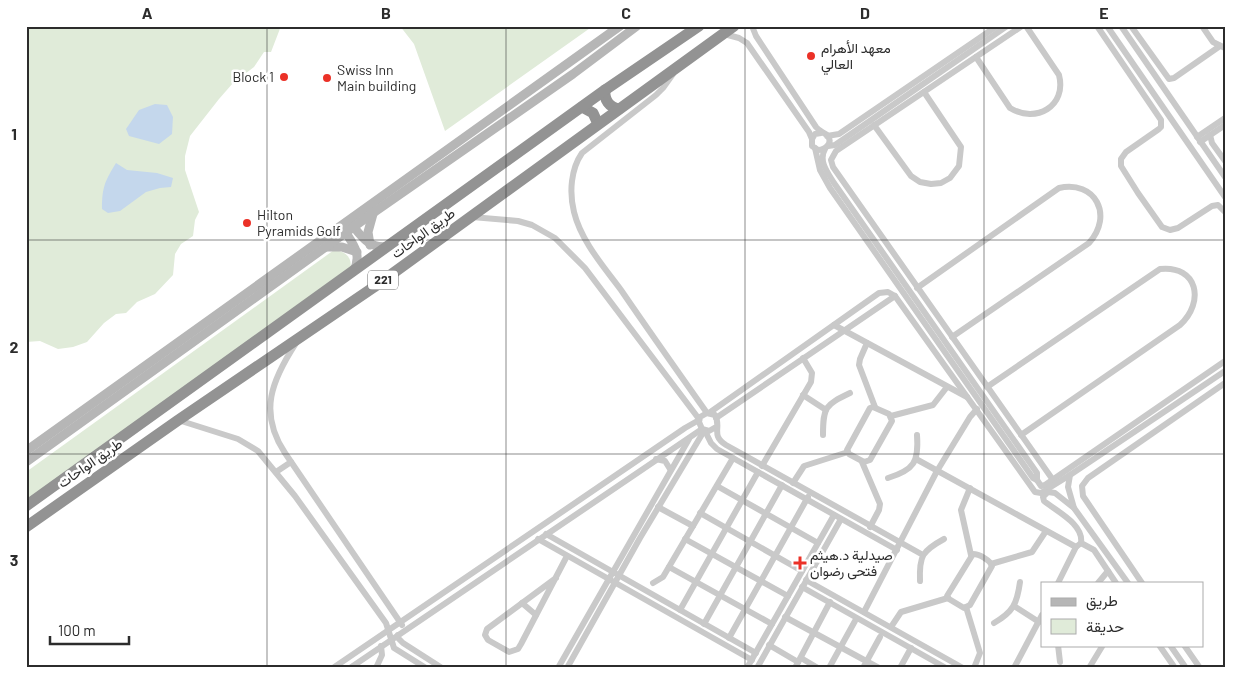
<svg xmlns="http://www.w3.org/2000/svg" width="1251" height="694" font-family="Barlow,Vazirmatn,sans-serif">
  <rect width="100%" height="100%" fill="#fff"/>
  <g fill="#e0ebd9">
    <polygon points="26,26 281,26 271,52 264,52 254,67 233,83 219,99 190,136 185,156 185,170 199,212 195,220 193,236 181,244 175,254 173,275 155,294 137,302 126,313 116,314 104,323 87,342 73,347 58,349 40,341 26,342"/>
    <polygon points="400,26 593,26 445,131 414,44"/>
    <path d="M334,250c13,1 19,9 16,21l-324,232v-31z"/>
  </g>
  <g fill="#c4d7ec">
    <polygon points="155,104 167,105 173,117 172,134 159,144 129,136 126,129 139,110"/>
    <path d="M116,163l11,7 30,3 16,5 -2,9 -11,1 -14,4 -26,19 -12,2 -6,-4c0,-22 3,-28 14,-46z"/>
  </g>
  <g fill="none" stroke-linecap="round" stroke-linejoin="round">
    <g stroke="#c9c9c9" stroke-width="6">
      <path d="M752,26l4,10 60,91c3,4 7,5 11,8 7,8 -2,15 -9,15l-6,-4v-7l3,-5 6,-1"/>
      <polyline points="1022,26 836,151 831,160 833,167 1053,480"/>
      <polyline points="1097,26 1161,120 1161,127 1159,129 1126,152 1121,159 1121,166 1138,193 1162,227 1170,230 1178,228 1212,206 1218,205 1225,212"/>
      <polyline points="1107,26 1225,197"/>
      <polyline points="1121,26 1225,177"/>
      <polyline points="1131,26 1169,79 1174,78 1220,46"/>
      <polyline points="1202,26 1213,42 1225,48"/>
      <polyline points="724,34 739,38 747,43 809,132 812,139"/>
      <path d="M976,57l34,51c26,16 57,-2 49,-33l-33,-49"/>
      <path d="M673,74l-10,14 -7,7 -74,58c-11,16 -13,39 -8,59 7,29 30,55 47,78 28,41 57,82 86,123"/>
      <polyline points="874,125 911,176 920,182 931,184 941,183 950,178 959,166 961,147 924,92"/>
      <polyline points="1210,135 1212,143 1225,161"/>
      <polyline points="827,136 839,134 997,26"/>
      <polyline points="1197,137 1225,118"/>
      <polyline points="1200,142 1225,125"/>
      <polyline points="828,146 835,145 1007,26"/>
      <polyline points="815,148 820,170 830,188 1033,478 1037,480 1041,486 1045,485 1225,361"/>
      <path d="M825,149c-7,12 3,24 9,34l203,290v7"/>
      <polyline points="472,217 518,221 532,225 555,238 585,268 699,419"/>
      <path d="M917,288l142,-100c36,-8 55,27 30,55l-137,94"/>
      <polyline points="834,325 967,397"/>
      <path d="M296,343c-24,37 -38,69 -11,110l117,172"/>
      <polyline points="867,343 860,359 859,365 875,407"/>
      <path d="M987,387l173,-118c38,-4 45,33 20,56l-159,110"/>
      <polyline points="803,395 826,410"/>
      <polygon points="873,407 889,414 892,421 870,460 864,462 849,454 847,450 870,408"/>
      <polyline points="709,413 879,293 888,292 895,296 1035,492 1041,493 1070,475"/>
      <polyline points="891,416 933,405 947,387"/>
      <polyline points="716,418 895,296"/>
      <polyline points="178,420 238,439 258,451 295,496 386,623 394,648 426,668"/>
      <path d="M716,427l-7,4 -7,-2 -3,-7 1,-5 7,-4 8,2c7,12 -5,20 11,30l197,110"/>
      <polyline points="705,431 711,443 717,449 897,550"/>
      <path d="M823,435c0,-28 2,-30 27,-42"/>
      <polyline points="656,459 665,461 670,469"/>
      <polyline points="916,459 1076,547"/>
      <polyline points="862,462 880,504 879,510 870,527"/>
      <polyline points="762,466 811,382 812,373 803,358"/>
      <polyline points="276,472 291,462"/>
      <path d="M888,478c26,-8 31,-16 29,-43"/>
      <polyline points="793,483 804,466 848,452"/>
      <polyline points="717,486 818,543"/>
      <polyline points="970,488 961,510 971,555"/>
      <polyline points="658,507 693,526"/>
      <polyline points="700,513 802,571"/>
      <polyline points="546,534 756,653"/>
      <polyline points="538,539 752,660"/>
      <polyline points="685,539 788,596"/>
      <polyline points="1081,543 1094,550 1116,583"/>
      <path d="M973,554c6,0 17,6 19,12l-22,39 -6,3 -15,-9 -2,-3z"/>
      <polyline points="991,564 1032,552 1046,531"/>
      <polyline points="669,567 772,624"/>
      <polyline points="556,578 487,629 485,635 488,640 509,652 518,649 521,644 567,556"/>
      <polyline points="806,580 963,668"/>
      <path d="M920,581c-1,-25 2,-30 24,-42"/>
      <polyline points="653,583 663,577 733,458"/>
      <path d="M1058,583l18,-36 5,-4c3,-19 -25,-32 -37,-42l-1,-4 5,-5 7,1 19,15"/>
      <polyline points="1098,583 1108,571"/>
      <polyline points="1128,583 1074,508 1068,487 1070,475 1225,371"/>
      <polyline points="1142,583 1083,496 1082,486 1088,478 1225,383"/>
      <polyline points="802,587 946,668"/>
      <polyline points="522,603 536,615"/>
      <polyline points="1014,606 1039,622"/>
      <polyline points="966,607 980,653 974,668"/>
      <polyline points="680,610 758,472"/>
      <polyline points="864,612 937,471 970,417 977,409"/>
      <polyline points="785,617 879,668"/>
      <path d="M994,623c19,-11 23,-19 26,-41"/>
      <polyline points="704,624 782,485"/>
      <polyline points="891,627 901,612 948,598"/>
      <polyline points="398,635 398,638 403,643 442,668"/>
      <polyline points="729,638 808,497"/>
      <polyline points="769,645 798,662"/>
      <polyline points="1058,645 1060,662"/>
      <polyline points="1159,645 1175,668"/>
      <polyline points="1170,645 1186,668"/>
      <polyline points="1184,645 1200,668"/>
      <polyline points="801,658 818,668"/>
      <polyline points="333,668 685,428 699,420"/>
      <polyline points="350,668 702,429"/>
      <polyline points="376,668 382,655 381,646"/>
      <polyline points="558,668 689,439"/>
      <polyline points="567,668 640,538 704,431"/>
      <polyline points="747,668 834,515"/>
      <polyline points="757,668 841,519"/>
      <polyline points="795,668 830,602"/>
      <polyline points="829,668 855,621"/>
      <polyline points="863,668 880,637"/>
      <polyline points="900,668 911,648"/>
      <polyline points="1014,668 1042,615"/>
      <polyline points="1089,668 1103,645"/>
    </g>
    <g stroke="#b6b6b6" stroke-width="9">
      <path d="M350,222c11,14 19,28 39,24"/>
      <path d="M344,230c9,14 19,25 9,42"/>
      <polyline points="370,245 368,232 373,214"/>
      <polyline points="327,247 342,247 357,252"/>
      <polyline points="26,451 620,26"/>
      <polyline points="26,462 373,213 573,74 637,26"/>
    </g>
    <g stroke="#939393" stroke-width="11">
      <path d="M605,90c-1,10 4,17 14,19"/>
      <polyline points="582,107 593,113 598,124"/>
      <polyline points="26,506 605,90 699,26"/>
      <polyline points="26,527 177,421 374,287 734,26"/>
    </g>
  </g>
  <path fill="none" stroke="#2c2c2c" stroke-width="1" stroke-opacity="0.55" d="M267,26v642M506,26v642M745,26v642M984,26v642M26,240h1199M26,454h1199"/>
  <g fill="#eb3127" stroke="#fff" stroke-width="2">
    <circle cx="811" cy="56" r="5"/>
    <circle cx="284" cy="77" r="5"/>
    <circle cx="327" cy="78" r="5"/>
    <circle cx="247" cy="223" r="5"/>
    <path d="M797.5 555.5h5v5h5v5h-5v5h-5v-5h-5v-5h5z"/>
  </g>
  <g text-anchor="middle" stroke-width="5" stroke-linejoin="round" paint-order="stroke">
    <rect fill="#fff" stroke="#6b6b6b" stroke-width="1" x="368" y="270.5" width="30" height="19" rx="4"/>
    <g font-size="12" font-weight="bold" fill="#2c2c2c">
      <text x="383" y="284">221</text>
    </g>
    <g font-size="14" fill="#2c2c2c" stroke="#fff" text-anchor="start">
      <text x="821" y="53">معهد الأهرام<tspan x="821" dy="16">العالي</tspan></text>
      <text x="337" y="75">Swiss Inn<tspan x="337" dy="16">Main building</tspan></text>
      <text x="274" y="82" text-anchor="end">Block 1</text>
      <text x="257" y="220">Hilton<tspan x="257" dy="16">Pyramids Golf</tspan></text>
      <text x="810" y="560">صيدلية د.هيثم<tspan x="810" dy="16">فتحى رضوان</tspan></text>
    </g>
    <g font-size="14" fill="#2c2c2c" stroke="#fff">
      <text transform="translate(423 233) rotate(-36)" y="5">طريق الواحات</text>
      <text transform="translate(90 463) rotate(-35)" y="5">طريق الواحات</text>
    </g>
  </g>
  <rect width="1251" height="694" fill="none" stroke="#ffffff" stroke-width="55"/>
  <rect x="1041" y="582" width="162" height="65" fill="#ffffff" stroke="#ababab"/>
  <rect x="1051" y="598" width="25" height="8" fill="#b6b6b6" stroke="#ababab"/>
  <text x="1086" y="606" font-size="15" fill="#2c2c2c">طريق</text>
  <rect x="1051" y="619" width="25" height="15" fill="#e0ebd9" stroke="#ababab"/>
  <text x="1086" y="632" font-size="15" fill="#2c2c2c">حديقة</text>
  <path d="M50 636v8h79v-8" fill="none" stroke="#2c2c2c" stroke-width="2.5"/>
  <text x="58" y="636" font-size="15" fill="#2c2c2c" stroke="#ffffff" stroke-width="4" paint-order="stroke">100 m</text>
  <rect x="28" y="28" width="1196" height="638" fill="none" stroke="#2c2c2c" stroke-width="2"/>
  <g font-size="16" text-anchor="middle" font-weight="bold" fill="#2c2c2c">
    <text x="147" y="19">A</text>
    <text x="386" y="19">B</text>
    <text x="626" y="19">C</text>
    <text x="865" y="19">D</text>
    <text x="1104" y="19">E</text>
    <text x="14" y="140">1</text>
    <text x="14" y="353">2</text>
    <text x="14" y="566">3</text>
  </g>
</svg>
